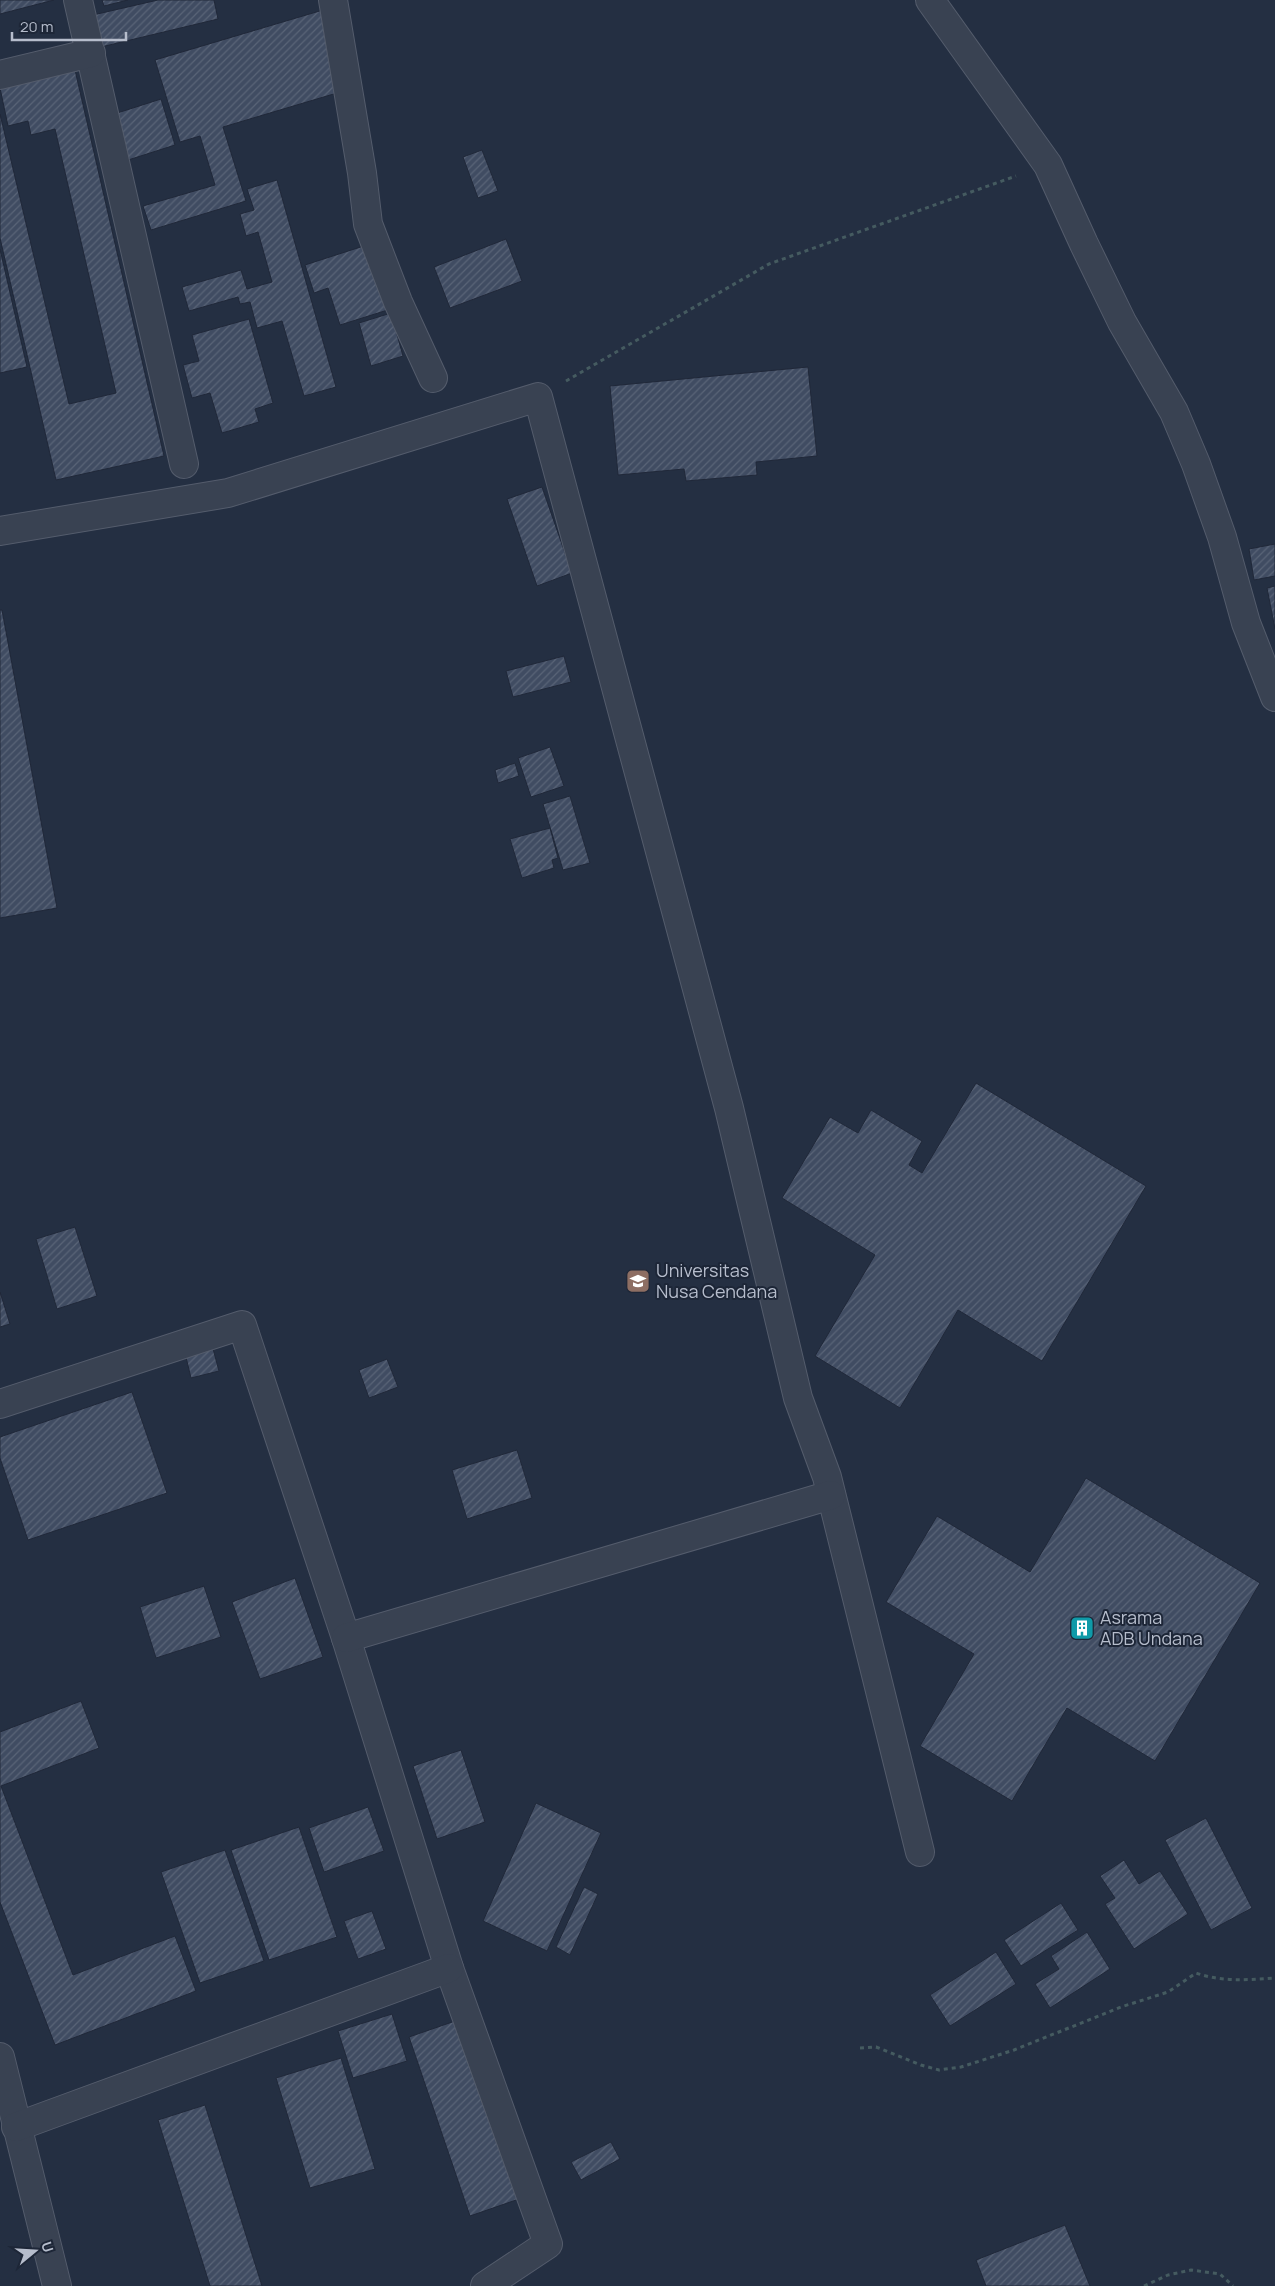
<svg xmlns="http://www.w3.org/2000/svg" width="1275" height="2286" font-family="Manrope,sans-serif">
  <defs>
    <pattern id="building-hatch" width="6" height="6" patternUnits="userSpaceOnUse" patternTransform="scale(1.25)"><rect width="6" height="6" fill="#404c62"/><path d="M-1 1l2-2M0 6l6-6M5 7l2-2" fill="none" stroke="#596477"/></pattern>
  </defs>
  <rect width="100%" height="100%" fill="#242f42"/>
  <g fill="url(#building-hatch)" stroke="#202839">
    <polygon points="0,0 54,0 0,14"/>
    <polygon points="102,0 128,0 104,6"/>
    <polygon points="158,0 214,0 218,19 101,47 93,15"/>
    <polygon points="323,10 347,90 223,127 246,201 151,230 143,206 215,185 200,136 180,142 155,60"/>
    <polygon points="75,70 164,456 56,480 0,238 0,114 69,404 116,393 55,129 31,135 28,121 8,126 0,88"/>
    <polygon points="161,99 175,145 125,161 111,115"/>
    <polygon points="482,150 498,191 478,198 463,157"/>
    <polygon points="277,180 336,387 304,396 282,321 257,328 250,302 240,304 238,297 189,311 182,287 241,270 247,289 272,282 258,232 246,236 240,214 254,210 247,189"/>
    <polygon points="506,239 522,281 450,308 434,267"/>
    <polygon points="373,243 394,308 340,325 328,288 314,293 305,265"/>
    <polygon points="0,249 27,367 0,373"/>
    <polygon points="391,313 403,356 371,366 359,323"/>
    <polygon points="249,319 273,403 255,409 259,422 222,433 210,393 192,398 183,365 199,361 192,335"/>
    <polygon points="808,367 817,456 756,462 757,475 686,481 684,469 618,475 610,386"/>
    <polygon points="542,487 572,573 537,586 507,499"/>
    <polygon points="1275,544 1275,576 1254,580 1249,549"/>
    <polygon points="1275,586 1275,629 1267,588"/>
    <polygon points="0,610 2,610 57,908 0,918"/>
    <polygon points="564,656 571,682 513,697 506,671"/>
    <polygon points="550,747 564,786 531,797 518,758"/>
    <polygon points="515,763 519,776 498,783 495,770"/>
    <polygon points="570,796 590,863 563,870 543,804"/>
    <polygon points="550,828 558,858 552,860 554,868 522,878 510,839"/>
    <polygon points="976,1083 1146,1186 1042,1361 958,1310 900,1408 815,1356 875,1255 782,1198 830,1117 858,1133 871,1110 922,1141 909,1165 922,1173"/>
    <polygon points="75,1227 97,1296 57,1309 36,1239"/>
    <polygon points="0,1292 10,1324 0,1327"/>
    <polygon points="212,1345 219,1371 191,1378 185,1353"/>
    <polygon points="387,1359 398,1387 369,1398 359,1370"/>
    <polygon points="132,1392 167,1493 28,1540 0,1458 0,1437"/>
    <polygon points="517,1450 532,1498 467,1519 452,1470"/>
    <polygon points="1086,1478 1260,1583 1155,1761 1067,1708 1012,1801 920,1746 974,1654 886,1602 937,1516 1030,1572"/>
    <polygon points="295,1578 323,1657 260,1679 232,1602"/>
    <polygon points="204,1586 221,1637 156,1658 140,1607"/>
    <polygon points="81,1701 99,1748 1,1786 73,1975 175,1936 196,1991 55,2045 0,1902 0,1732"/>
    <polygon points="461,1750 485,1822 437,1839 413,1766"/>
    <polygon points="536,1803 601,1833 547,1951 483,1921"/>
    <polygon points="368,1807 384,1851 324,1872 309,1828"/>
    <polygon points="1206,1818 1252,1908 1211,1930 1165,1840"/>
    <polygon points="299,1827 337,1937 269,1960 231,1850"/>
    <polygon points="225,1850 264,1961 200,1983 161,1872"/>
    <polygon points="1124,1860 1139,1884 1160,1871 1188,1914 1134,1949 1105,1904 1115,1898 1100,1876"/>
    <polygon points="584,1887 598,1894 570,1955 556,1947"/>
    <polygon points="1061,1903 1078,1930 1021,1966 1004,1940"/>
    <polygon points="372,1911 386,1949 358,1959 344,1921"/>
    <polygon points="1087,1932 1110,1969 1050,2008 1035,1984 1059,1969 1051,1956"/>
    <polygon points="996,1952 1016,1984 950,2026 930,1995"/>
    <polygon points="392,2014 407,2061 353,2078 338,2031"/>
    <polygon points="458,2020 519,2199 470,2216 409,2037"/>
    <polygon points="341,2058 375,2169 310,2188 276,2078"/>
    <polygon points="205,2105 262,2286 210,2286 158,2120"/>
    <polygon points="611,2142 620,2159 581,2180 571,2162"/>
    <polygon points="1065,2225 1090,2286 986,2286 976,2260"/>
  </g>
  <g fill="none" stroke-linecap="round" stroke-linejoin="round">
    <g stroke="#545c6c" stroke-width="30">
      <g id="street">
        <polyline points="78,0 184,464"/>
        <polyline points="333,0 362,173 368,224 398,302 433,378"/>
        <polyline points="930,0 1048,165 1084,244 1122,322 1174,412 1196,464 1222,537 1246,623 1275,697"/>
        <polyline points="0,75 91,53"/>
        <polyline points="0,531 228,493 538,397 729,1108 798,1398 827,1477 920,1852"/>
        <polyline points="0,1404 242,1325 346,1638 449,1968 548,2244 485,2286"/>
        <polyline points="346,1638 831,1495"/>
        <polyline points="0,2057 57,2286"/>
        <polyline points="16,2127 449,1968"/>
      </g>
    </g>
    <g stroke="#455b60" stroke-width="3" stroke-dasharray="4 4" stroke-linecap="butt">
      <polyline points="566,381 769,264 1016,176"/>
      <path d="M860,2048l16,-1 45,18 18,5 22,-3 53,-17 107,-43 47,-15 28,-19c25,9 52,7 79,5"/>
      <polyline points="1144,2286 1168,2275 1191,2270 1220,2274 1233,2286"/>
    </g>
    <use href="#street" stroke="#394252" stroke-width="28"/>
  </g>
  <defs>
    <g id="university-square" transform="scale(1.25)"><rect x="-9" y="-9" width="18" height="18" rx="4" fill="#8d6e63" stroke="#1d2637"/><path d="M0-5L7-2L0 1L-7-2ZM-4 1L0 2.5L4 1V4Q0 6-4 4Z" fill="#fff"/></g>
    <g id="building-square" transform="scale(1.25)"><rect x="-9" y="-9" width="18" height="18" rx="4" fill="#0f9aa8" stroke="#1d2637"/><path d="M-4-6H4V6H1V3H-1V6H-4ZM-2.5-4.3h1.7v1.8h-1.7ZM.8-4.3h1.7v1.8H.8ZM-2.5-1h1.7V.8h-1.7ZM.8-1h1.7V.8H.8Z" fill="#fff"/></g>
  </defs>
  <g fill-rule="evenodd">
    <use href="#university-square" x="638" y="1281"/>
    <use href="#building-square" x="1082" y="1628"/>
  </g>
  <g text-anchor="middle" stroke-width="4" stroke-linejoin="round" paint-order="stroke">
    <g font-size="18" fill="#b6bdcc" stroke="#1d2637" text-anchor="start">
      <text x="656" y="1277">Universitas<tspan x="656" dy="21">Nusa Cendana</tspan></text>
      <text x="1100" y="1624">Asrama<tspan x="1100" dy="21">ADB Undana</tspan></text>
    </g>
  </g>
  <g transform="translate(35 2251) rotate(72)" stroke="#1d2637" stroke-width="4" paint-order="stroke">
  <path d="M0-4L9 19L0 12L-9 19Z" fill="#b6bdcc"/>
  <text y="-8" font-size="14" font-weight="bold" text-anchor="middle" fill="#b6bdcc">U</text>
  </g>
  <path d="M12 32v8h114v-8" fill="none" stroke="#b6bdcc" stroke-width="2.5"/>
  <text x="20" y="32" font-size="15" fill="#b6bdcc" stroke="#1d2637" stroke-width="4" paint-order="stroke">20 m</text>
</svg>
